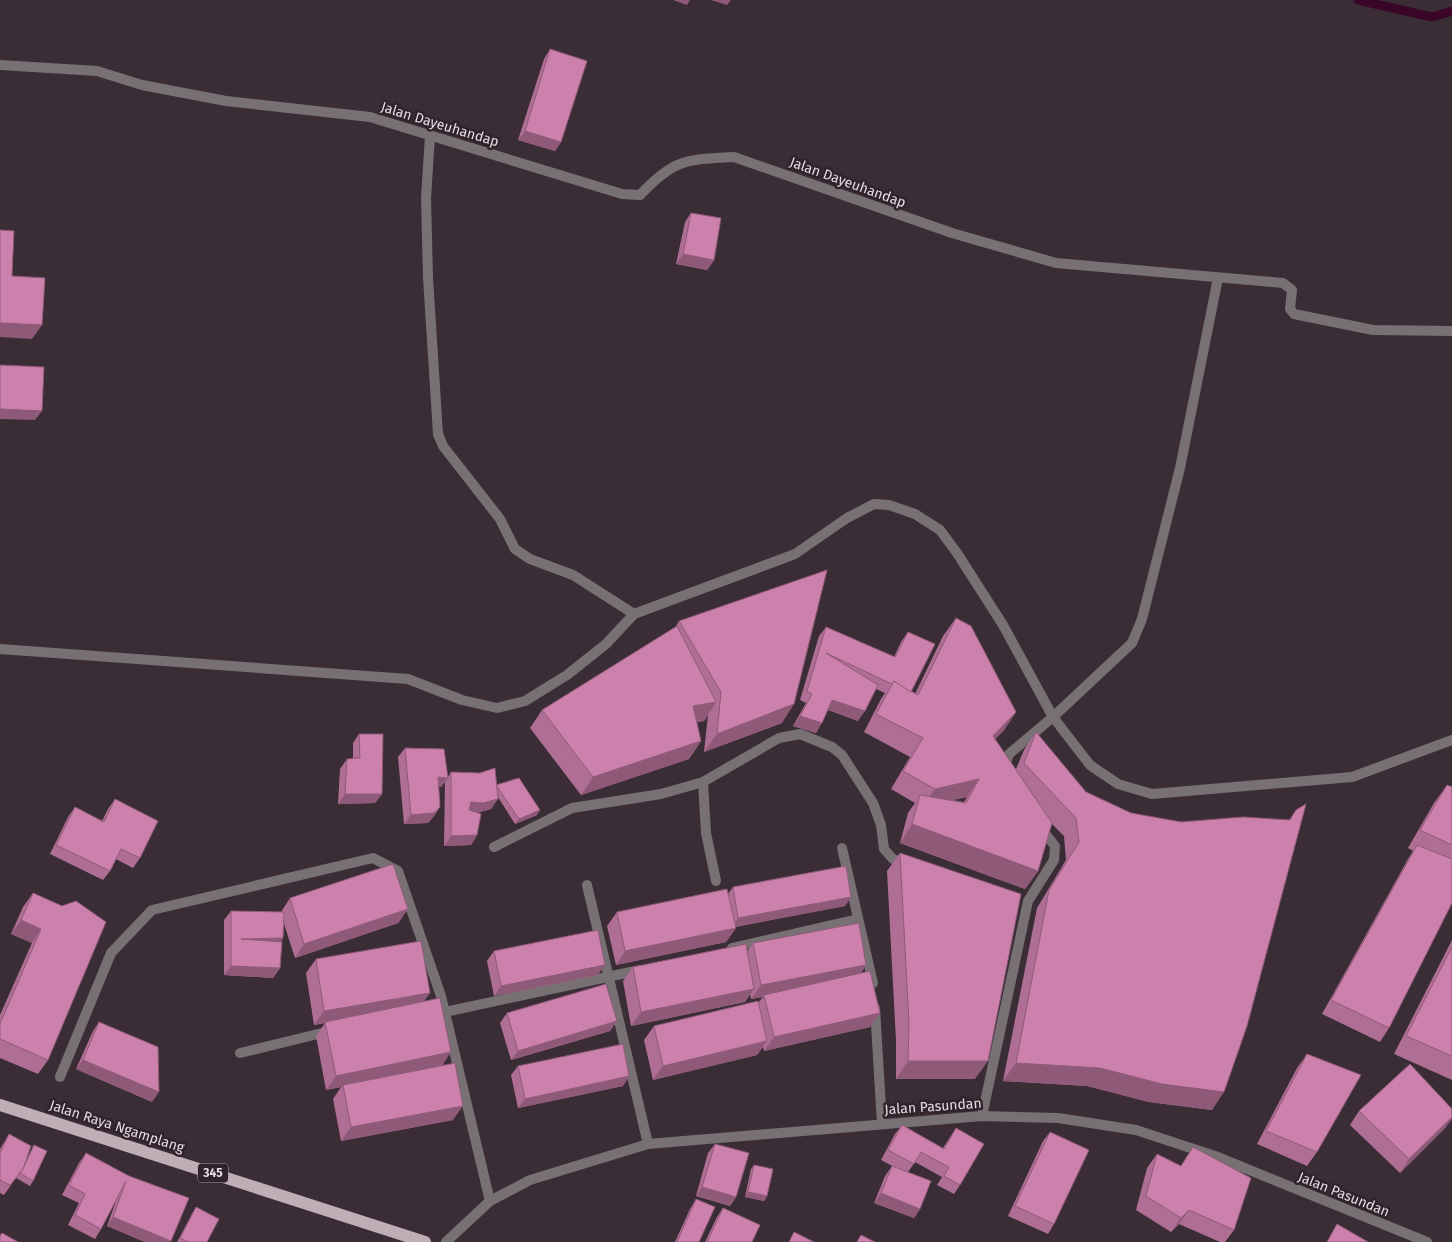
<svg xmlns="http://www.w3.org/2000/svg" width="1452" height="1242" font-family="'Fira Sans',sans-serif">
  <rect width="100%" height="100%" fill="#3b2d35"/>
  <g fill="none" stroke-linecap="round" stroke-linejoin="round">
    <polyline stroke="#390628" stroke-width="9" points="1358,0 1432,17 1452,11"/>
    <g stroke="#787174" stroke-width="10">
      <path d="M0,65l97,6 45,14 84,16 144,16 252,77 18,1c35,-37 46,-35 94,-38l218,76 104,30 227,20 9,7 -2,19 4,5 79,16 79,1"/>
      <polyline points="430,136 426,198 428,278 438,434 443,446 500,519 515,549 530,559 573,575 634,614"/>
      <polyline points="0,649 408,679 462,700 497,708 525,701 567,675 606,644 634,614 795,554 847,518 874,504 889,505 915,514 940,530 957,553 1003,625 1053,717 1090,765 1118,784 1152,794 1352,777 1452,740"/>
      <polyline points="1004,768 1009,754 1053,717 1132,643 1142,619 1180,468 1218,278"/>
      <polyline points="703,782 706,833 716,881"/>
      <polyline points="494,847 572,808 661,794 703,782 779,738 800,734 832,747 842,755 873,803 881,825 884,849 893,859 908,864"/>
      <polyline points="842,848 873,983"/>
      <polyline points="587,885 648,1144"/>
      <polyline points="732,948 858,919"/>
      <polyline points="875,1008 882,1124"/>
      <polyline points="445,1012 640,970"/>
      <polyline points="240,1053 330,1031"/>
      <polyline points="60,1077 111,953 152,910 373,858 398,871 441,996 490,1201"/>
      <polyline points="982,1116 1028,901 1054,860 1055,846 1040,827"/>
    </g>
    <polyline stroke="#787174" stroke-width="10" points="446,1242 490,1201 530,1180 648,1144 982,1116 1058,1118 1136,1130 1215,1156 1427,1242"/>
    <polyline stroke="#beafb6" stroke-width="12" points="0,1105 425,1242"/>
  </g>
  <g fill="#af6e94" fill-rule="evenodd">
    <polygon points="550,49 561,142 555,151 518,140 544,59"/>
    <polygon points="691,213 714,260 707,270 676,264 685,222"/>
    <path d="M956,618l60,94 -12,18 -9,9 21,30 8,-19 12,-18 50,60 45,21 50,9 108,-2 7,-10 -84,300 -63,-8 -62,-16 -84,-5 34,-173 29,-48 -2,-24 -12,-12 -14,47 -13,18 -125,-46 8,-30 7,-10 -24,-14 19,-32 -46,-25 17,-33 4,-6 -9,-4 -18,32 -30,-11 -12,23 -23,-7 13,-23 -6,-3 19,-64 7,-9 68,30 7,-15 7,-10 3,60 4,2 28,-58zM967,797l-3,5 -11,-2z"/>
    <polygon points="679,621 782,723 704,752 708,715 704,721 697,722 701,741 689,759 581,795 530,728 542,710 675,628"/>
    <polygon points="359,734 382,794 375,803 338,804 340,769 347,759 353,759 353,743"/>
    <polygon points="405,748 448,777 451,772 496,785 537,815 515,824 498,797 491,809 477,813 477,835 471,845 444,846 445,782 441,787 439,787 440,807 434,816 428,823 404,824 398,757"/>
    <polygon points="1447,785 1452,787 1452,903 1389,1028 1380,1042 1322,1014 1408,859 1413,851 1408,848 1434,803"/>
    <polygon points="115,799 140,858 133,868 116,859 110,871 103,880 50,854 68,817 75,807 102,821 108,809"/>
    <polygon points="900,853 975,1079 896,1079 896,1041 887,871"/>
    <polygon points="733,887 851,897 845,906 735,927 736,928 726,942 616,965 607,926 617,912 728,894"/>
    <polygon points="33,893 62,906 48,1060 38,1074 0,1058 0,1015 32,943 11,934 23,907"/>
    <polygon points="290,898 408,909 398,923 295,958 284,924 283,938 281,942 280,968 273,978 224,975 224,920 231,911 281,912"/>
    <polygon points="1452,940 1452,1080 1394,1054"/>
    <polygon points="753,943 866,965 861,973 870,1027 764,1051 763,1047 757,1055 653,1080 644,1040 654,1026 758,1003 763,997 751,999 750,994 745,1002 631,1026 623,981 633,967 747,952"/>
    <polygon points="494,951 598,975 494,996 487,961"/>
    <polygon points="316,959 424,1001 442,1065 453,1120 341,1141 333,1099 341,1087 326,1090 316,1036 325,1023 314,1025 306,973"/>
    <polygon points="507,1013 617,1021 610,1031 511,1060 500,1023"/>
    <polygon points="99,1022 152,1102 76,1069 93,1031"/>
    <polygon points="1307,1054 1317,1152 1307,1166 1257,1144 1297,1068"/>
    <polygon points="518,1066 629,1076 623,1086 518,1108 511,1075"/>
    <polygon points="1359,1111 1446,1127 1400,1173 1350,1125"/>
    <polygon points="902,1125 943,1148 956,1128 960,1185 954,1194 937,1185 942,1177 915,1162 908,1172 920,1209 914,1218 874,1203 885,1176 892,1166 896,1168 881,1160 895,1134"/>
    <polygon points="1050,1132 1054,1224 1048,1234 1008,1216 1043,1141"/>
    <polygon points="9,1134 27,1158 34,1145 33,1181 30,1186 16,1178 4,1195 0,1193 0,1149"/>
    <polygon points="715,1144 736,1197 730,1206 696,1196 708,1153"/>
    <polygon points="86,1153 129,1176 170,1242 145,1242 107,1226 116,1201 101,1229 95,1239 68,1225 79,1203 62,1195 79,1163"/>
    <polygon points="1157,1154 1234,1230 1225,1242 1220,1242 1179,1224 1171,1232 1136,1210 1147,1168"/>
    <polygon points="754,1165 767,1196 764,1201 745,1197 751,1169"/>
    <polygon points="696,1199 699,1242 675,1242 690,1209"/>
    <polygon points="196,1207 207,1242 177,1242 193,1212"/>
    <polygon points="723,1208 752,1242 705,1242 717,1217"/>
  </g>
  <g fill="#8f5a78">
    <polygon points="673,0 690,0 687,5"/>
    <polygon points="711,0 731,0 727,5"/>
    <polygon points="525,131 561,142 555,151 518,140"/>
    <polygon points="683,254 714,260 707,270 676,264"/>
    <polygon points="0,323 42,325 32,339 0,337"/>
    <polygon points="0,409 42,411 35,420 0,419"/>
    <polygon points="832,700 865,711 858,721 826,709"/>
    <polygon points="716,702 704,721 680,724 693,706"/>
    <polygon points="794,704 782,723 704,752 717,734"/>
    <polygon points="1016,712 1004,730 980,754 993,736"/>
    <polygon points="800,716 822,723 816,733 793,726"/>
    <polygon points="701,741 689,759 581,795 593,777"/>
    <polygon points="438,777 448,778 441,787 431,786"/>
    <polygon points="979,779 967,797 922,807 935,789"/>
    <polygon points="345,794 382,794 375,803 338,804"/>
    <polygon points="498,799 491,809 476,813 465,812 471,802"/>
    <polygon points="440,807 434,816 428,823 404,824 411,815"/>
    <polygon points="540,810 537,815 515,824 519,819"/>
    <polygon points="912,824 1038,871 1025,889 900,843"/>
    <polygon points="477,835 471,845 444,846 451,836"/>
    <polygon points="851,897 845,906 732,927 738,918"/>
    <polygon points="408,909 398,923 295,958 304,944"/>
    <polygon points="21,920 41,929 32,943 11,934"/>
    <polygon points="736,928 726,942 616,965 625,951"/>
    <polygon points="283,938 277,948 241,939"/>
    <polygon points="605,965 598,975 494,996 501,986"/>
    <polygon points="866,965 857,979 764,995 763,997 751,999 761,985"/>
    <polygon points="231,966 280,968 273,978 224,975"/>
    <polygon points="754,989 745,1002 631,1026 641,1012"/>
    <polygon points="430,993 420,1007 314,1025 324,1011"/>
    <polygon points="880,1013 870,1027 764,1051 774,1037"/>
    <polygon points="617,1021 610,1031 511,1060 518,1051"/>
    <polygon points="767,1041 757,1055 653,1080 663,1066"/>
    <polygon points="451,1052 442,1066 343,1085 341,1087 326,1090 336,1076"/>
    <polygon points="83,1060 159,1092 152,1102 76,1069"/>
    <polygon points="908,1061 988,1061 975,1079 896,1079"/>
    <polygon points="1016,1063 1100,1068 1224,1092 1212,1110 1149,1102 1087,1086 1003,1081"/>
    <polygon points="629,1076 623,1086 518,1108 525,1099"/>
    <polygon points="463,1106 453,1120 341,1141 351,1127"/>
    <polygon points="1452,1117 1452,1119 1446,1127 1400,1173 1409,1159"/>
    <polygon points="702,1187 736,1197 730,1206 696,1196"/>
    <polygon points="748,1192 767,1196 764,1201 745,1197"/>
    <polygon points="881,1193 920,1209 914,1218 874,1203"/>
    <polygon points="1189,1210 1179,1224 1171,1232 1181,1218"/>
    <polygon points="113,1217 171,1241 170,1242 145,1242 107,1226"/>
  </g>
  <g fill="#cc80ac" stroke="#8f5a78">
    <polygon points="550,49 587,61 561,142 525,131"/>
    <polygon points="691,213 721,218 714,260 683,254"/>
    <polygon points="0,230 14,231 12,276 45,278 42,325 0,323"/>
    <polygon points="0,365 44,367 42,411 0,409"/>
    <polygon points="827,570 794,704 717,734 721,692 679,621"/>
    <polygon points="956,618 971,626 1016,712 993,736 1052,823 1038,871 912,824 920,795 966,803 979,779 935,789 903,771 923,738 876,714 894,681 918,695"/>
    <polygon points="677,626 716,702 693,706 701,741 593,777 542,710"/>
    <polygon points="826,627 895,657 908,632 935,644 911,692 894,681 892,684 826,653 878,685 865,711 832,700 822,723 800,716 812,694 807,691"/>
    <polygon points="1036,732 1086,792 1131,813 1181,822 1243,817 1290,820 1296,810 1306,804 1247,1026 1224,1092 1162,1084 1100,1068 1016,1063 1049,890 1079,842 1076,818 1024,763"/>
    <polygon points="359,734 383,734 382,794 345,794 347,759 360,758"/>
    <polygon points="405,748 444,749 448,778 438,777 440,807 434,813 411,815"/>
    <polygon points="495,768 498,799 483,803 471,802 469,810 481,814 477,835 451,836 451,772 480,773"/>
    <polygon points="519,778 540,810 519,819 496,785"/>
    <polygon points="1447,785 1452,787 1452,845 1420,830"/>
    <polygon points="115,799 158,821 140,858 121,849 110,871 56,845 75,807 104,822"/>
    <polygon points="1417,845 1452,859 1452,903 1389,1028 1331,1000"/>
    <polygon points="900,853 1021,894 988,1061 908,1061 909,1023"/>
    <polygon points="393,864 408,909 304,944 290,898"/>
    <polygon points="846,866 851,897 738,918 733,887"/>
    <polygon points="727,889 736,928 625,951 617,912"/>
    <polygon points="33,893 62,906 76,901 106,922 48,1060 0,1039 0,1024 41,929 21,920"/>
    <polygon points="231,911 284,912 283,938 241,939 282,942 280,968 231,966"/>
    <polygon points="859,923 866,965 761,985 753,943"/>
    <polygon points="598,930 605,965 501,986 494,951"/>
    <polygon points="421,941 430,993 324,1011 316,959"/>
    <polygon points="746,944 754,989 641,1012 633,967"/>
    <polygon points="1452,947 1452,1056 1406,1036"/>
    <polygon points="870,971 880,1013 774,1037 764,995"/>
    <polygon points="606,984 617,1021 518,1051 507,1013"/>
    <polygon points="440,998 451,1052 336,1076 325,1022"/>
    <polygon points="758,1001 767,1041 663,1066 654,1026"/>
    <polygon points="99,1022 158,1047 159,1092 83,1060"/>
    <polygon points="623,1044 629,1076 525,1099 518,1066"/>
    <polygon points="1307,1054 1361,1075 1317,1152 1266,1131"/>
    <polygon points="455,1063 463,1106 351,1127 343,1085"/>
    <polygon points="1410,1064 1452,1109 1452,1117 1409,1159 1359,1111"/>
    <polygon points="902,1125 944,1149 956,1128 984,1144 960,1185 944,1176 949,1167 921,1152 914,1164 888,1150"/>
    <polygon points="1050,1132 1089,1150 1054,1224 1015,1206"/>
    <polygon points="9,1134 31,1146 23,1169 10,1185 0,1180 0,1153"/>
    <polygon points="715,1144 749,1153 736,1197 702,1187"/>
    <polygon points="34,1145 47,1151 33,1181 20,1173 23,1169"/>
    <polygon points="1193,1147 1251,1178 1234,1230 1189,1210 1181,1218 1146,1196 1157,1154 1181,1166"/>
    <polygon points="86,1153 129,1176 189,1198 171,1241 113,1217 126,1181 101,1229 75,1215 85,1194 69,1185"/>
    <polygon points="754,1165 773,1169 767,1196 748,1192"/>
    <polygon points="892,1166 931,1181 920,1209 881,1193"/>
    <polygon points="696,1199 715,1207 699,1242 677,1242"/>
    <polygon points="196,1207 219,1219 207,1242 188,1242 180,1238"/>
    <polygon points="723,1208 760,1225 752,1242 707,1242"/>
    <polygon points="1337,1224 1368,1242 1327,1242"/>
    <polygon points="794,1232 814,1242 789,1242"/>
    <polygon points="2,1233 18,1242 0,1242 0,1236"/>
    <polygon points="861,1235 875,1242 857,1242"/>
  </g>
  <g text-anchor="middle" stroke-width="5" stroke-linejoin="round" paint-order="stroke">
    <rect fill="#31232b" stroke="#afa4aa" stroke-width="1" x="198" y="1163.5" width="30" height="19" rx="4"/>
    <g font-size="12" font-weight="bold" fill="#e5dce1">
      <text x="213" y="1177">345</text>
    </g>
    <g font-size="14" fill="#e5dce1" stroke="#31232b">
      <text transform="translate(440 124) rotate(17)" y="5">Jalan Dayeuhandap</text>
      <text transform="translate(848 182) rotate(20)" y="5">Jalan Dayeuhandap</text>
      <text transform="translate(933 1106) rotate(-4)" y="5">Jalan Pasundan</text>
      <text transform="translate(117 1126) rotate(18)" y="5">Jalan Raya Ngamplang</text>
      <text transform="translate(1344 1194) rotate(22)" y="5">Jalan Pasundan</text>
    </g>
  </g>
</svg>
